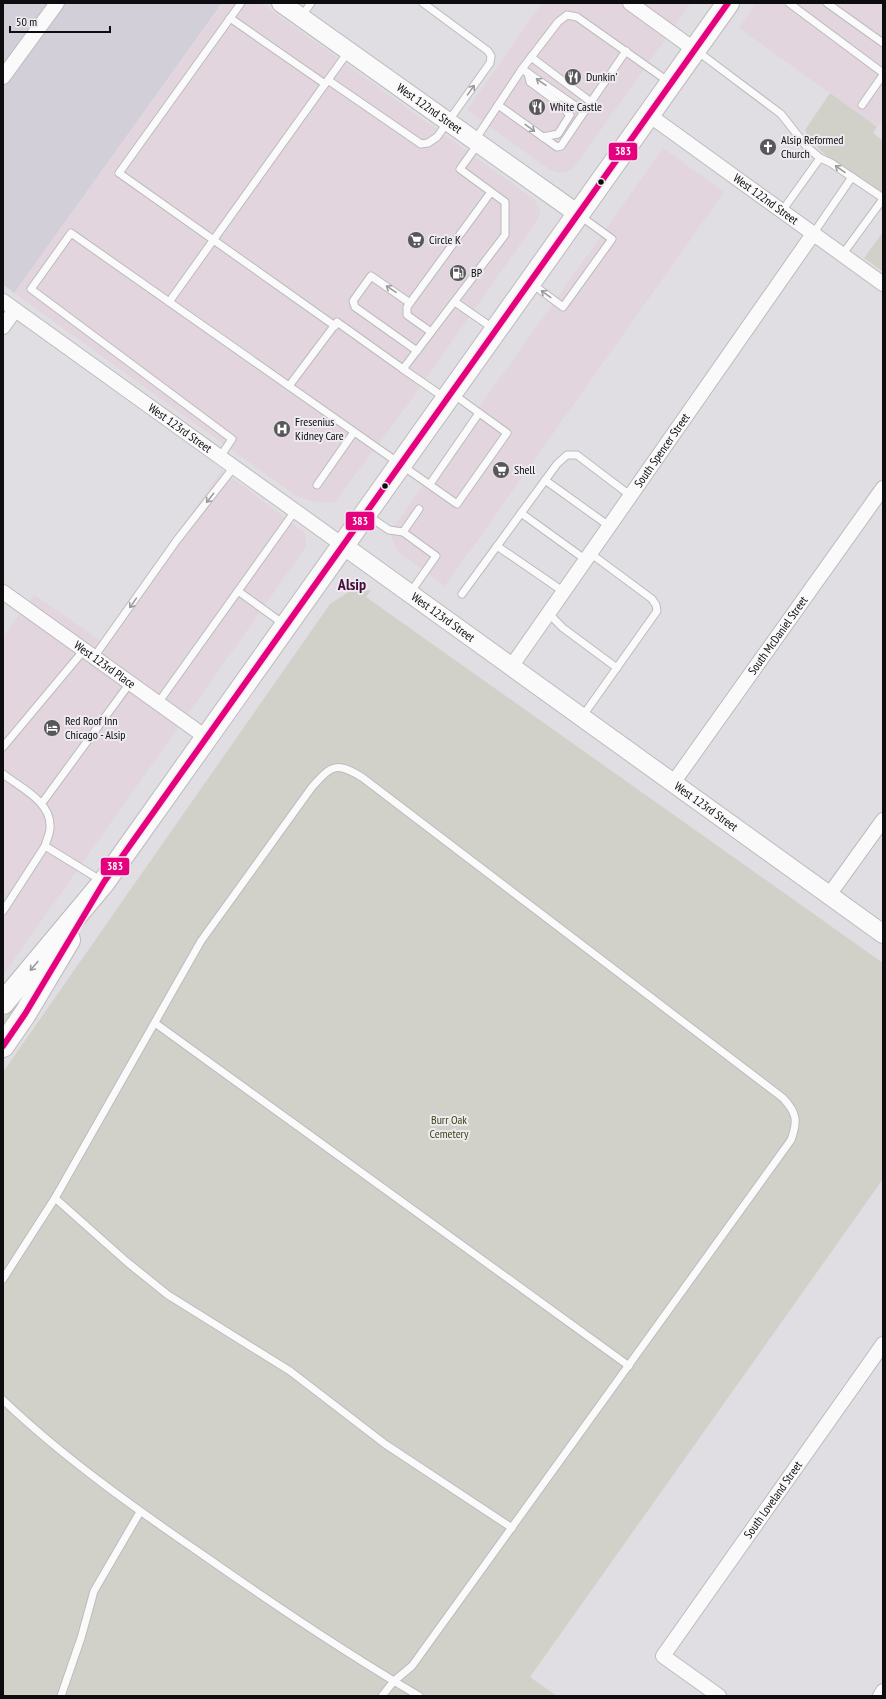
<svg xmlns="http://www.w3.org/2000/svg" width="886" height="1699" font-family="'PT Sans Narrow',sans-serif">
  <rect width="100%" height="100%" fill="#e0dee2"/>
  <g fill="#e2d5de">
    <polygon points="223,3 261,3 535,200 541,213 531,229 405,408 335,502 316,502 296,496 14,293"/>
    <polygon points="542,3 691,3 572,170 563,173 550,170 467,110"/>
    <polygon points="756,3 883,3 883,119 877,127 739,28"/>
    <polygon points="663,148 724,192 445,586 398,552 394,544 391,535 395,525 592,249"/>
    <polygon points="222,470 305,533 306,547 3,975 3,637 34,595 101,641"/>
  </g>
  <polygon fill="#d3cfd8" points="3,3 222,3 14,293 3,284"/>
  <g fill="#d1d1c9">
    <path d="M830,93l47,34 -4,6 10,8v54c-26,-18 -63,-37 -78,-65z"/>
    <polygon points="883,232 883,272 864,258"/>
    <polygon points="371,590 366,597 883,963 883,1179 530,1677 557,1696 3,1696 3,1072 330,604 350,591"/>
    <polygon points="15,1003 22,1008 3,1034 3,1019"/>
  </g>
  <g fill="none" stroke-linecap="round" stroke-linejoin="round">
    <g stroke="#bcbbbe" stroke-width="9">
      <g id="service">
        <polyline points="241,3 119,173 335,326"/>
        <polyline points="789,3 883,73"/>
        <polyline points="827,3 883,43"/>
        <polyline points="301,17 311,3"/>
        <polyline points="230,18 325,84"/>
        <polyline points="697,51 781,114 807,147 820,158 782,211"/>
        <polyline points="531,57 591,102"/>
        <polyline points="528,73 530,82 557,102 570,115 558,134 543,137"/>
        <polyline points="328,80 421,144 428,143 437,137 490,63 491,56 488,51 423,3"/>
        <polyline points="498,105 557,147 561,146 584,112 522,69"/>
        <polyline points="862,105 883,75"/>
        <polyline points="584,112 626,51"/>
        <polyline points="475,140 522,69 558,22 567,15 577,17 669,82"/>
        <polyline points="820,158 831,163 883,198"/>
        <polyline points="813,234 852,177"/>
        <polyline points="842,255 883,199"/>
        <polyline points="531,283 563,307 612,239 579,215"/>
        <polyline points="169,302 348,52"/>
        <polyline points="455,302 494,329"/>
        <polyline points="410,303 371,276 353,301 355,307 417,351"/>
        <polyline points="431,332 407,315 407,307 491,192"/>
        <polyline points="289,386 337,322 403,369"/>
        <polyline points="445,398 403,369 505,235 505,202 460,169 478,144"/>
        <polyline points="220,457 232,439 31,289 71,233 457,504 507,433 453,394"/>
        <polyline points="545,480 609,526"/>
        <polyline points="430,484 479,413"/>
        <polyline points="317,485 354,432"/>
        <polyline points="521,513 586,560"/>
        <polyline points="367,515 389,530 403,532 436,556 410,593"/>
        <polyline points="403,532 419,509"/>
        <polyline points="497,546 564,592"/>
        <polyline points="238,591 285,625"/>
        <polyline points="462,594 557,464 567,455 577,455 631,496"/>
        <polyline points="549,614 563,628 617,668"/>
        <polyline points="94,657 177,540 234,467"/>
        <polyline points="158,703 295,511"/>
        <polyline points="582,717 657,611 656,605 652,599 590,553"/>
        <polyline points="3,747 84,650"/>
        <path d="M3,774c18,14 49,28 47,54 0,6 -4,13 -5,18"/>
        <polyline points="42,803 130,683"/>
        <polyline points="3,911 45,846 102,881"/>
        <polyline points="155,1023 629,1366"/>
        <polyline points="55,1198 127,1262 168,1295 290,1371 385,1444 512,1528"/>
        <path d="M3,1279l52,-81 146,-257 111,-154c20,-22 24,-26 51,-9l420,320c14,15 15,23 8,42l-379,526 -18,15 -12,15"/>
        <path d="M3,1400c62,59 133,109 203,157 70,49 140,96 213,139"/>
        <polyline points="61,1696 81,1638 94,1591 140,1512"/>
      </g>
    </g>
    <g stroke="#bcbbbe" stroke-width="16">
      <g id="minor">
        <polyline points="630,3 695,50"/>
        <polyline points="3,77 57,3"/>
        <path id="s1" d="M649,115l234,169"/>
        <path id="s2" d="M3,301l341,245"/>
        <polyline points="3,327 15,310"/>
        <path id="s3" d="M3,592l204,146"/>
        <path id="s4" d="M511,667l302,-433"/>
        <path id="s5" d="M673,783l210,-295"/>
        <polyline points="829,895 883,820"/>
        <path id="s6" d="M719,1696l-56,-40 220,-312"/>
        <polyline points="880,1696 883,1691"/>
      </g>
    </g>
    <g stroke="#bcbbbe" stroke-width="20">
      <g id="tertiary">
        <path id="s7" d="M281,3l297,211"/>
        <path id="s8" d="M344,546l539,388"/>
      </g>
    </g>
    <g stroke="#bcbbbe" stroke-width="24">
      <g id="primary">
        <polyline points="3,1003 104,882 728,3"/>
        <polyline points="3,1046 25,1014 69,940"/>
      </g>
    </g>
    <use href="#service" stroke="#fafafb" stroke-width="7"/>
    <use href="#minor" stroke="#fafafb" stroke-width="14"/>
    <use href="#tertiary" stroke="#fafafb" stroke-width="18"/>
    <use href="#primary" stroke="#fafafb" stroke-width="22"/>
    <g stroke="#edeaf0" stroke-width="9">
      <polyline id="bus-1" points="3,1046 25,1014 104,882 728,3"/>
    </g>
    <use href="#bus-1" stroke="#e5007d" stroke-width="6"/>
  </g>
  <defs><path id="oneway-shaft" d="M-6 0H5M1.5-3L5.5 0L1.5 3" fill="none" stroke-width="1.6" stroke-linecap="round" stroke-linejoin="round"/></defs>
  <g stroke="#9b9b9c">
    <use href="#oneway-shaft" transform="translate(541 82) rotate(-145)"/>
    <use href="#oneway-shaft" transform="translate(471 90) rotate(-55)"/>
    <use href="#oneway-shaft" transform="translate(530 128) rotate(36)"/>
    <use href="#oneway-shaft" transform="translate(840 169) rotate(-145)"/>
    <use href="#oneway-shaft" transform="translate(391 289) rotate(-146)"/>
    <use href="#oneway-shaft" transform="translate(546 294) rotate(-144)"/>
    <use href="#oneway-shaft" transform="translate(210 498) rotate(128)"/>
    <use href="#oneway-shaft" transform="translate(133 603) rotate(125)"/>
    <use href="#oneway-shaft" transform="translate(34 966) rotate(130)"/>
  </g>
  <defs>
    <g id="restaurant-disc" transform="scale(0.9)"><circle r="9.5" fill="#575658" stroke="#edeaf0"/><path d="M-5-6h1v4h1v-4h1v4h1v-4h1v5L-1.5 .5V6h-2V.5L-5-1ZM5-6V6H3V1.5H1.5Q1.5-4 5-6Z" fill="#fff"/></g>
    <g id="church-disc" transform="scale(0.9)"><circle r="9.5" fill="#575658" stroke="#edeaf0"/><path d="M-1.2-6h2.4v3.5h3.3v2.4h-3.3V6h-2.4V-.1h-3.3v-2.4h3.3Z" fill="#fff"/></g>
    <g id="supermarket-disc" transform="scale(0.9)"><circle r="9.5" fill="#575658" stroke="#edeaf0"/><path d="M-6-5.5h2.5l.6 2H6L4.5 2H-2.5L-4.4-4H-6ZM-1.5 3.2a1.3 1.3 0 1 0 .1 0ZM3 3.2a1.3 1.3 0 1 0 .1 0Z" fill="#fff"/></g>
    <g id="fuel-disc" transform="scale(0.9)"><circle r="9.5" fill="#575658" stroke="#edeaf0"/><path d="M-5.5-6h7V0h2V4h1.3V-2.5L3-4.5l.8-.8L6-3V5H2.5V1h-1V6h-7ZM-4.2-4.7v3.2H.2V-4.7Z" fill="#fff"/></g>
    <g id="hospital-disc" transform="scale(0.9)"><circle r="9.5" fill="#575658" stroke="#edeaf0"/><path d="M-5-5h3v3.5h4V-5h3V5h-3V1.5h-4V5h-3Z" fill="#fff"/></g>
    <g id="hotel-disc" transform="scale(0.9)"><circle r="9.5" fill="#575658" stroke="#edeaf0"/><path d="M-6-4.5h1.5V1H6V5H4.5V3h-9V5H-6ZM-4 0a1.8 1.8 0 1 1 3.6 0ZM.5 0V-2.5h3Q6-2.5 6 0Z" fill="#fff"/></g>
  </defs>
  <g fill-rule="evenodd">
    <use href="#restaurant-disc" x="573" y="77"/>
    <use href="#restaurant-disc" x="537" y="107"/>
    <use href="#church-disc" x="768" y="147"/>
    <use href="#supermarket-disc" x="416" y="240"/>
    <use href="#fuel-disc" x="458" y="273"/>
    <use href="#hospital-disc" x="282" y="429"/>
    <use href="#supermarket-disc" x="501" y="470"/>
    <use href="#hotel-disc" x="52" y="728"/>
  </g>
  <g fill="#0d0c0e" stroke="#edeaf0" stroke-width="1.5">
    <circle cx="601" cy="182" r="3.5"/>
    <circle cx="385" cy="486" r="3.5"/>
  </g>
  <g text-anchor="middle" stroke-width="4" stroke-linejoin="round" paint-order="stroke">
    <g font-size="12" fill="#0d0c0e" stroke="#edeaf0" text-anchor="start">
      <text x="586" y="81">Dunkin'</text>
      <text x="550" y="111">White Castle</text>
      <text x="781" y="144">Alsip Reformed<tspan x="781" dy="14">Church</tspan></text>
      <text x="429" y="244">Circle K</text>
      <text x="471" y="277">BP</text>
      <text x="295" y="426">Fresenius<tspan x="295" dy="14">Kidney Care</tspan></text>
      <text x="514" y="474">Shell</text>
      <text x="65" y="725">Red Roof Inn<tspan x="65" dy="14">Chicago - Alsip</tspan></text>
    </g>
    <g font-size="12" fill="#0d0c0e" stroke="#edeaf0">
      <text dy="4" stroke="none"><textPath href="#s7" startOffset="182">West 122nd Street</textPath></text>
      <text dy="4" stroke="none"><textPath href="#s1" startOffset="144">West 122nd Street</textPath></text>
      <text dy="4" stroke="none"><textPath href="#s2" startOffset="218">West 123rd Street</textPath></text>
      <text dy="4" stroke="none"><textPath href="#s4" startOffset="264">South Spencer Street</textPath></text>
      <text dy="4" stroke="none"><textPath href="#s8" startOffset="122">West 123rd Street</textPath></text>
      <text dy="4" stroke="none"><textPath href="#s5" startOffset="181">South McDaniel Street</textPath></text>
      <text dy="4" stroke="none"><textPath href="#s3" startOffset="125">West 123rd Place</textPath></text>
      <text dy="4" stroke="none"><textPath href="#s8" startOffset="446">West 123rd Street</textPath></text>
      <text dy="4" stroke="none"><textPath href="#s6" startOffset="260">South Loveland Street</textPath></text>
    </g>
    <g font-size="12" fill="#424512" stroke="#edeaf0">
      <text x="449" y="1124">Burr Oak<tspan x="449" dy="14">Cemetery</tspan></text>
    </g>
    <g font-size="16" font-weight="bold" fill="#450e3b" stroke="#edeaf0">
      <text x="352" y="590">Alsip</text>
    </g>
  </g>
  <g stroke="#edeaf0" stroke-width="1.5">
    <rect x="608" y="142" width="30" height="19" rx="4" fill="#e5007d"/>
    <rect x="345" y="511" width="30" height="20" rx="4" fill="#e5007d"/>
    <rect x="100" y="857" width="30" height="19" rx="4" fill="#e5007d"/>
  </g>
  <g font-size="11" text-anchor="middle" font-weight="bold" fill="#fff">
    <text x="623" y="155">383</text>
    <text x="360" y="525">383</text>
    <text x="115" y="870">383</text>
  </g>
  <rect width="886" height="1699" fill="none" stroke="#0d0c0e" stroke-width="8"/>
  <path d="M10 26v6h100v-6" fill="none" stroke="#0d0c0e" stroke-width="2"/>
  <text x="16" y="26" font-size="12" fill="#0d0c0e" stroke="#edeaf0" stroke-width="3" paint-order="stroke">50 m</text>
</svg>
